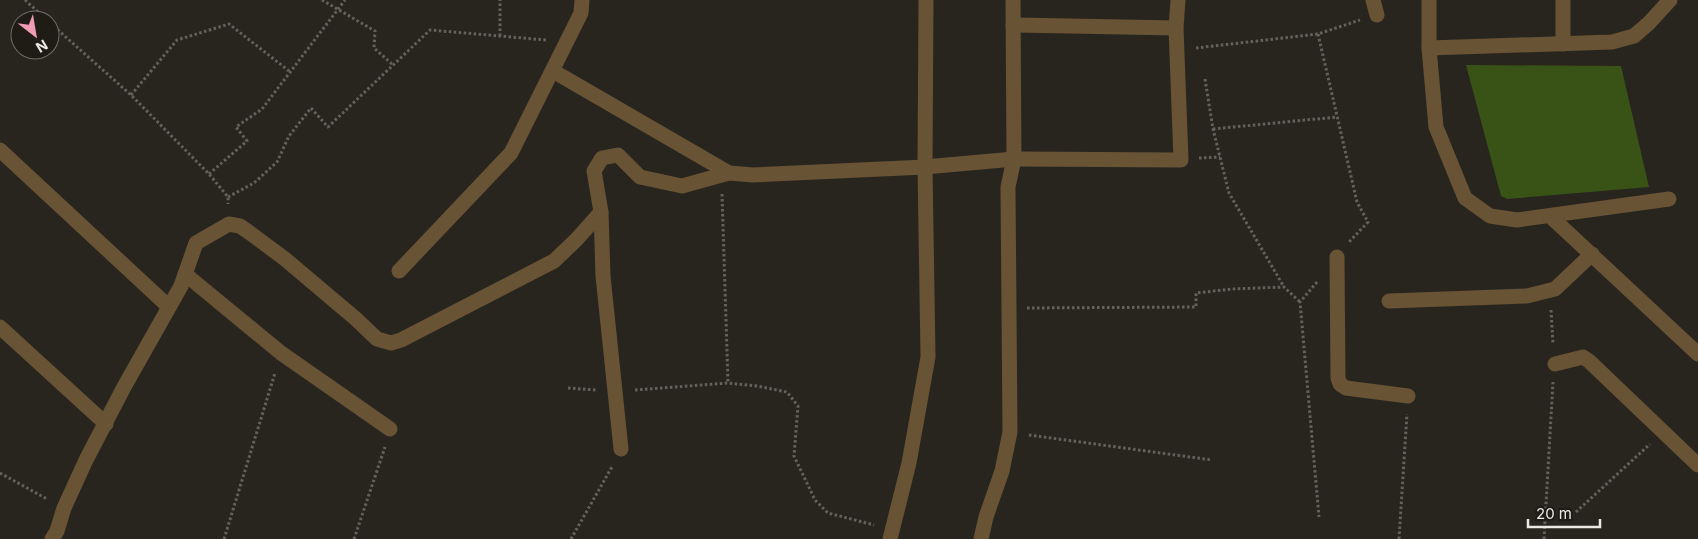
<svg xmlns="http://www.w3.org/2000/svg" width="1698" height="539" font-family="Inter,sans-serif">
  <rect width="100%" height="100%" fill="#28251f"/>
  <polygon fill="#395316" points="1466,65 1621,66 1649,187 1507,199 1501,196"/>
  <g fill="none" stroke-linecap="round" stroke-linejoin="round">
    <g stroke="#65625c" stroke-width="3" stroke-dasharray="2.5 2.5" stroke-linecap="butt">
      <polyline points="25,0 47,20"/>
      <polyline points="322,0 375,31 374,48 393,65"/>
      <polyline points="50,23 131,95 209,174 228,197 228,204"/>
      <polyline points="1318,34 1357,202 1368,222 1349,242"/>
      <polyline points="500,36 500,0"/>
      <polyline points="1196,48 1318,34 1360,20"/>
      <polyline points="1205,79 1213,129 1229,193 1284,287"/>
      <polyline points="131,95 177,40 229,24 289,71"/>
      <polyline points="1213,129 1337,117"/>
      <polyline points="1199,158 1220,157"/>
      <polyline points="209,174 247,141 236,127 262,109 345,0"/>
      <polyline points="722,194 728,383"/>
      <polyline points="228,197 254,183 277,162 289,136 311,108 328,127 430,30 546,40"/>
      <polyline points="1317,282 1300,302 1319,517"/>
      <polyline points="1027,308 1196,307 1196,293 1232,289 1284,287 1300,302"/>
      <polyline points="1551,310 1553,344"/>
      <polyline points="568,388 596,390"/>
      <polyline points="635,390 728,383 757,386 787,392 798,406 794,456 815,500 828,513 874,525"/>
      <polyline points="1029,435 1212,460"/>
      <polyline points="0,473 47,499"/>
      <polyline points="1576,512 1650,444"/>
      <polyline points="224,539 275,373"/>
      <polyline points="354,539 385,447"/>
      <polyline points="571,539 613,465"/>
      <polyline points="1399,539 1407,414"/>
      <polyline points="1544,539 1553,382"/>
    </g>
    <g stroke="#685335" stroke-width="15">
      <polyline points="1373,0 1377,15"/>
      <polyline points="1429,0 1429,48 1436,127 1465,198 1490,216 1517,220 1669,199"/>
      <polyline points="1563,0 1563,44"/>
      <polyline points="1013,25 1176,28"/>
      <polyline points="1429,48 1612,42 1634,36 1649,23 1670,0"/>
      <polyline points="553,71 729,173 753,175 925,167 1014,159 1181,160 1176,28 1178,0"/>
      <polyline points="0,150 169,307"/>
      <polyline points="1550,216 1698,354"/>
      <polyline points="1337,257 1338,378 1340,384 1346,388 1408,396"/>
      <polyline points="399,271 511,153 581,13 582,0"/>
      <polyline points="185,274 281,353 390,429"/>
      <polyline points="1389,301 1527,296 1555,289 1592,254"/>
      <polyline points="0,327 106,424"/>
      <polyline points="1555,364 1583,357 1589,361 1698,465"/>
      <polyline points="621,449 603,276 601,212 594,171 602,158 618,155 640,177 682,186 729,173"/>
      <polyline points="52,539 57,531 64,508 86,460 124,387 181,286 196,243 229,224 240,226 250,233 285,259 356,319 377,339 391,343 401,340 554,261 576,240 601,212"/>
      <polyline points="890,539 909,463 928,357 925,167 926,0"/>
      <polyline points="981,539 986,517 1002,471 1010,432 1008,187 1014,159 1013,0"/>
    </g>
  </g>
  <g transform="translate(35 35) rotate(149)"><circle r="24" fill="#1f1c16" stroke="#716e68"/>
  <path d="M0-4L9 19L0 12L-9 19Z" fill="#f09ab6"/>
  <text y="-8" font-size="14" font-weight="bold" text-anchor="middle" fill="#ebe9e4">N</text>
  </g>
  <path d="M1528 519v8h72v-8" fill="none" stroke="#ebe9e4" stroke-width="2.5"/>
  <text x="1536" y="519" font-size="15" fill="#ebe9e4" stroke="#1f1c16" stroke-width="4" paint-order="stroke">20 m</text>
</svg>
